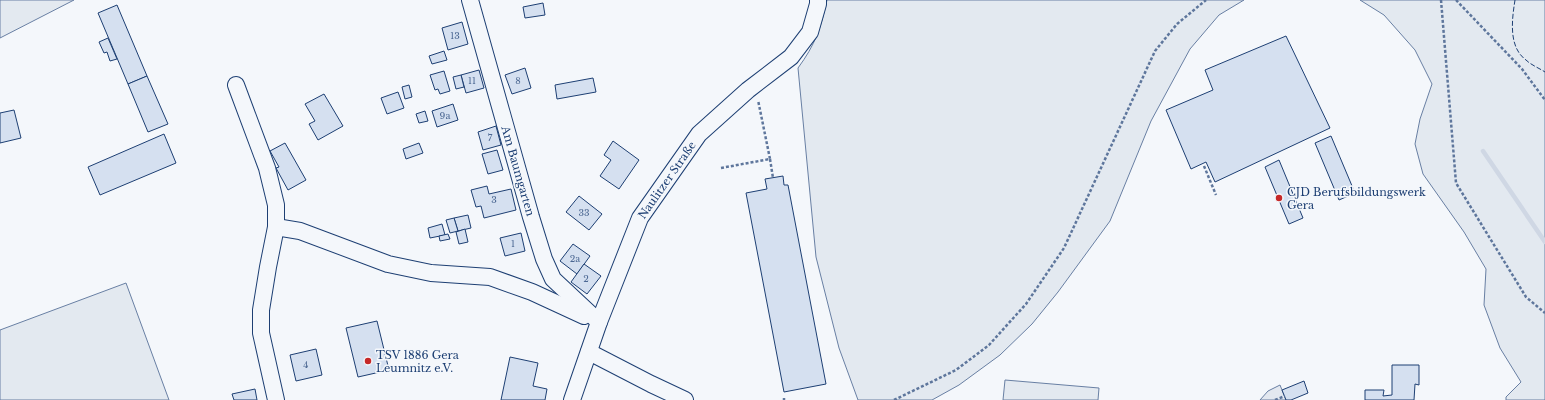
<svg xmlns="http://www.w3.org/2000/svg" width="1545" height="400" font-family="'Libre Baskerville',serif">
  <rect width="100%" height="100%" fill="#f4f7fb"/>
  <g fill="#e3e9f0" stroke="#687fa3">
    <polygon points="0,0 74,0 0,38"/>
    <path d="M827,0h417l-25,15 -29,34 -39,72 -41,100 -52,71 -26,32 -32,31 -41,30 -27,15h-74l-19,-52 -23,-91 -18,-189c17,-23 23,-40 29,-68z"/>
    <polygon points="1360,0 1545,0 1545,400 1506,400 1506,397 1521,382 1500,348 1484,305 1486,269 1464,232 1423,174 1415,144 1420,119 1432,84 1415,50 1384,15"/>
    <polygon points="126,283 169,400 0,400 0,330"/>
    <polygon points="1005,380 1099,388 1098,400 1003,400"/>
  </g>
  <polygon fill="#e3e8f0" stroke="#687fa3" points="1280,385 1286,400 1260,400 1268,391"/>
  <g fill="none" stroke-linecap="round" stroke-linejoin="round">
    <polyline stroke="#cfd7e4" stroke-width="4.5" points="1483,151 1545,242"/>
  </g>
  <g fill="#d5e0f0" stroke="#1d3f73">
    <polygon points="543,3 545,15 525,18 523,7"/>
    <polygon points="117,5 147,76 128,84 98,13"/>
    <polygon points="462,22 468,44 448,50 442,28"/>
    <polygon points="1286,36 1330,128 1215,182 1206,162 1191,169 1166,110 1213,90 1205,70"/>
    <polygon points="108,38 117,59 110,61 107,52 104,53 99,42"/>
    <polygon points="444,51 447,60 432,64 429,56"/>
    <polygon points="525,68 531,88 512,94 505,75"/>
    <polygon points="479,70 484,88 466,93 461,75"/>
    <polygon points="444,71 450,91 440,94 438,89 435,90 430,75"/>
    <polygon points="461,75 464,87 456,89 453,77"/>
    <polygon points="147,76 168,124 148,132 128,84"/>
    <polygon points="593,78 596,92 557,99 555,85"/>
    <polygon points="409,85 412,97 405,99 402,87"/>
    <polygon points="398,92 404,108 387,114 381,98"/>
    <polygon points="324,94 343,126 318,140 309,124 315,121 305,104"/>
    <polygon points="453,104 458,120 437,127 432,111"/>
    <polygon points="14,110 21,138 0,143 0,113"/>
    <polygon points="425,111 428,121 419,123 416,114"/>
    <polygon points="496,126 501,145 483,150 478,132"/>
    <polygon points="164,134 176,163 100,195 88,167"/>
    <polygon points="1331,136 1355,193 1339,200 1315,143"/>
    <polygon points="613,141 639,160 619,189 600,176 611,160 604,155"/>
    <polygon points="285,143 306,180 288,190 276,168 279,167 270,151"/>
    <polygon points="419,143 423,153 406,159 403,149"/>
    <polygon points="497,150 503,170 488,174 482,154"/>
    <polygon points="1279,160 1303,218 1289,224 1265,167"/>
    <polygon points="783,176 784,185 788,185 826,384 784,392 746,193 767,189 765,179"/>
    <polygon points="487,186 489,194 511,189 516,210 484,218 481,206 476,207 471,190"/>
    <polygon points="579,196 602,214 589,230 566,212"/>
    <polygon points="468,215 471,228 458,231 454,218"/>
    <polygon points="454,218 458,231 450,233 446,220"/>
    <polygon points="442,224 445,235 430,238 428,228"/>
    <polygon points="465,229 468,242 459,244 456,232"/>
    <polygon points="521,233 525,251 505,256 500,238"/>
    <polygon points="448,234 450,239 440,241 439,236"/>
    <polygon points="573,244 590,256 577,274 560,261"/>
    <polygon points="584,264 601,276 587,294 571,282"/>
    <polygon points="377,321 389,370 358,377 346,328"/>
    <polygon points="316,349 322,375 296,381 290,355"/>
    <polygon points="510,357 538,363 533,386 547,389 545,400 501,400"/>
    <polygon points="1392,365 1419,365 1419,385 1415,384 1414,400 1365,400 1365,390 1384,390 1383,396 1392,395"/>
    <polygon points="1304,381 1308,393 1291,400 1286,400 1282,390"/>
    <polygon points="255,389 257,400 234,400 232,394"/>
  </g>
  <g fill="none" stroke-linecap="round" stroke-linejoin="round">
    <g stroke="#1d3f73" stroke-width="18">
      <g id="minor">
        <polyline points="470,0 531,217 544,259 553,279 599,322"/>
        <polyline points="236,85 267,168 276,205 276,227 268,267 261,310 261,333 276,400"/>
        <polyline points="276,227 300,231 388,264 431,273 490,277 532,292 584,316"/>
        <polyline points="589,352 651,384 685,400"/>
        <polyline points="572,400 599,322 640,218 699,134 748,90 791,57 810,32 818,4 818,0"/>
      </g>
    </g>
    <g stroke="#5e769c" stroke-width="2.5" stroke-dasharray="3 2" stroke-linecap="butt">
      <polyline points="1441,0 1456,183 1526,297 1545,313"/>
      <polyline points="1456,0 1522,69 1545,100"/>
      <polyline points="770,159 773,178"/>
      <polyline points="1204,166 1216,195"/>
      <polyline points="721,168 770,159 758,100"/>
      <polyline points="784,398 784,400"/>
      <polyline points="894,400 956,370 989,345 1026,304 1064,248 1155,51 1177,24 1206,0"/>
      <polyline points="1275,400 1285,396"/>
    </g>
    <use href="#minor" stroke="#f4f7fb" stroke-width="16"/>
    <path stroke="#1d3f73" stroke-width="1" stroke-dasharray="5 2" stroke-linecap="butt" d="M1515,0c-3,19 -7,47 11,60 5,5 13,8 19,12"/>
  </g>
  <g fill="#c62828" stroke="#f4f7fb" stroke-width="1.5">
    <circle cx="1279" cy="198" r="4"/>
    <circle cx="368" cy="361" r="4"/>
  </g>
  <g text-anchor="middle" stroke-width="3" stroke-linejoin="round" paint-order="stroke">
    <g font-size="9" fill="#4b6792">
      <text x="455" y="39">13</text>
      <text x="472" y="84">11</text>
      <text x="518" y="84">8</text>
      <text x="445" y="119">9a</text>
      <text x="490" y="141">7</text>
      <text x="494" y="203">3</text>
      <text x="584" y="216">33</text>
      <text x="513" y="247">1</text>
      <text x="575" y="262">2a</text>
      <text x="586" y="282">2</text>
      <text x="306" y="368">4</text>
    </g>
    <g font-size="11" fill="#1d3f73" stroke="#f4f7fb">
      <text transform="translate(518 171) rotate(74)" y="4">Am Baumgarten</text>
      <text transform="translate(667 180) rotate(-55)" y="4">Naulitzer Straße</text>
    </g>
    <g font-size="11" fill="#1d3f73" stroke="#f4f7fb" text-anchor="start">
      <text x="1287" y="196">CJD Berufsbildungswerk<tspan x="1287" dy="13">Gera</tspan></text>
      <text x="376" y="359">TSV 1886 Gera<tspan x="376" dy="13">Leumnitz e.V.</tspan></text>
    </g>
  </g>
</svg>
